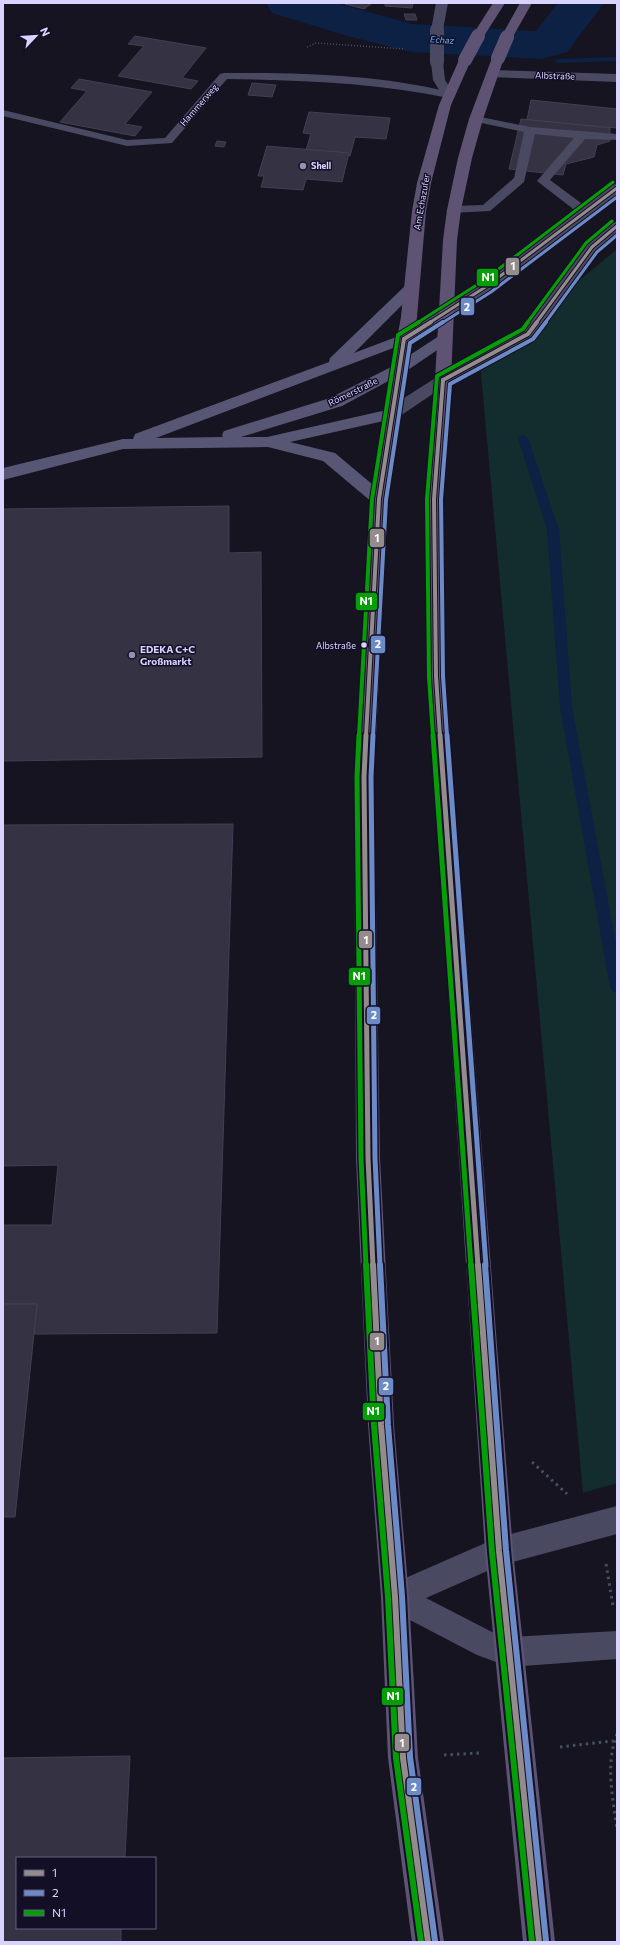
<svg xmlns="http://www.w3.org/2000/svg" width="620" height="1945" font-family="Commissioner,sans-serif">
  <rect width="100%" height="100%" fill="#161421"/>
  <polygon fill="#132c2d" points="617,249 617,1483 583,1493 480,363"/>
  <polygon fill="#0d2144" points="367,27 415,34 412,41"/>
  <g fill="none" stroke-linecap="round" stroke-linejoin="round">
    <g fill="#0d2144" fill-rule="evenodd">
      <polygon points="617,57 617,61 558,63 554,61 558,59"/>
      <polygon points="523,435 528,438 559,530 572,707 617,949 617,993 612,991 610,987 560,707 547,530 518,438"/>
    </g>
    <polygon fill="#0d2144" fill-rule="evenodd" points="266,3 336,3 412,24 536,31 558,3 604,3 567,52 542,59 412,52 351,37 272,13"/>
  </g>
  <g fill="#343243" stroke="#433f54">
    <polygon points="368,3 371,4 364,9 345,4"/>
    <polygon points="385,3 413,3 412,8 385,6"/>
    <polygon points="404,14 415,14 417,20 406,20"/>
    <polygon points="135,36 206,48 182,78 198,81 191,89 118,76 144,46 128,44"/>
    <polygon points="79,79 152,92 125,124 142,127 135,136 60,122 87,91 71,88"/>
    <polygon points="252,83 276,85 272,97 248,95"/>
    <polygon points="531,100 617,109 617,128 527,120"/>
    <polygon points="309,112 390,118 386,139 355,137 350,156 348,155 349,153 306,150 311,134 303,133"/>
    <polygon points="521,119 610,128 610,141 597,145 594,157 566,164 563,175 509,169"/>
    <polygon points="217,141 226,142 224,147 215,146"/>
    <polygon points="267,146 349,153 342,182 306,179 303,190 261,187 264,176 258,176"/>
    <polygon points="229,506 229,553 261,552 262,757 3,761 3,509"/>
    <polygon points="233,824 217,1333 34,1334 37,1304 3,1304 3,1225 52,1225 58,1165 3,1166 3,825"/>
    <polygon points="3,1304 37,1304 15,1517 3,1517"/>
    <polygon points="130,1756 125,1858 17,1858 17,1928 121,1928 121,1942 3,1942 3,1758"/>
  </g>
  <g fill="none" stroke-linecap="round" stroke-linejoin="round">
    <polyline stroke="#44505f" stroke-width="1.5" stroke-dasharray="1 2" stroke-linecap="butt" points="307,47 316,43 405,49"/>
    <g stroke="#44505f" stroke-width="3" stroke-dasharray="2.5 4" stroke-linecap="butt">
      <polyline points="532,1462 567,1494"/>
      <polyline points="606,1564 613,1606"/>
      <path d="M617,1734c-12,31 -4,64 0,96"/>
      <polyline points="560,1747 613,1741"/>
      <polyline points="444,1755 479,1753"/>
    </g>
    <g fill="#4a4962" fill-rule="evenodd">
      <path d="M224,73c76,0 154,1 229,20l2,2 -6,3c-73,-15 -147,-18 -222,-19l-55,64 -45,3 -124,-30v-6l124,30 38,-2 55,-64z"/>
      <polygon points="476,116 530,127 617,134 617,140 585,139 550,180 589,209 591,212 589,215 581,215 537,181 574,138 535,134 524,182 490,211 450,213 448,210 450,207 454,206 483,205 514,178 524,132 472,121 470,119"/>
    </g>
    <g fill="#4a4962" fill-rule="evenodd">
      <polygon points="436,3 448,3 443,30 437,34 431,30"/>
      <polygon points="437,58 443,62 445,80 455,95 454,98 444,98 433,80 431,62"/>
      <polygon points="492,70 617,74 617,82 488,77 486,74 488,71"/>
      <polygon points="617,184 617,195 518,270 465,308 409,342 399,342 396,339 399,336 481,283 612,185"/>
      <polygon points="617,222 617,233 597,250 533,337 449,383 397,418 391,419 385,418 383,414 385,410 437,377 523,331 587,244 612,223"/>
      <polygon points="617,1506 617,1534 501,1565 426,1598 492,1632 510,1637 617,1631 617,1659 510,1667 477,1655 385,1607 381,1597 385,1587 499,1537"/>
    </g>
    <polygon fill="#575674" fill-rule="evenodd" points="412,283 417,284 419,287 417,290 354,353 404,334 409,336 412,339 409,342 156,438 223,437 222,435 224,431 330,398 393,366 439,336 449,336 452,339 449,342 405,372 342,406 241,437 267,437 391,409 397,410 399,414 397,418 290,442 335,453 385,495 388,499 385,503 379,505 373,503 323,461 268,447 123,449 3,480 3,468 123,439 133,439 135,434 329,362 330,358 407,284"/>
    <g fill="#5e5373" fill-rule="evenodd">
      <polygon points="493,3 505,3 482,39 474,39 472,36"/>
      <polygon points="520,3 532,3 511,40 503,40 501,37"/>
      <polygon points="498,54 504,58 483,119 472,158 461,210 457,240 451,380 443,499 445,676 513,1551 555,1942 523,1942 485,1551 427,676 425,499 435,380 443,240 447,210 458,158 469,119 492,58"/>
      <polygon points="465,56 471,60 451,105 431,183 426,211 417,317 399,414 388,499 374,777 380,1158 394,1425 409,1597 418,1758 444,1942 412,1942 388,1758 381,1597 368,1425 356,1158 354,777 370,499 383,414 401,317 412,211 417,183 439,105 459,60"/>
    </g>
    <polyline stroke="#4a4962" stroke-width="14" points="437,30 437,62"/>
    <g stroke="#5e5373" stroke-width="14">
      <polyline points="498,58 507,37"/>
      <polyline points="465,60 478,36"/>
    </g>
    <g stroke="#130f26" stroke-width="5">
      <g id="bus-1-far3">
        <polyline points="429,323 487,286 617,188"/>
        <polyline points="536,323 592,247 617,226"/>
      </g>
    </g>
    <g stroke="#130f26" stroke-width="6">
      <g id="bus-1-far2">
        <polyline points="404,339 431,322"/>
        <polyline points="443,380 528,334 537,322"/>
        <polyline points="366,736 379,499 404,339"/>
        <polyline points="440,736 436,676 434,499 443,380"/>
      </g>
    </g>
    <g stroke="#130f26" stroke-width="8">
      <g id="bus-1-far1">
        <polyline points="366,735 364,777 368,1158 373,1266"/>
        <polyline points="440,735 478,1266"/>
      </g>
    </g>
    <g stroke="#130f26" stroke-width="10">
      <g id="bus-1">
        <polyline points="373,1265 381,1425 395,1597 403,1758 428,1942"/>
        <polyline points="478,1265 499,1551 539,1942"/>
      </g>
    </g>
    <g stroke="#130f26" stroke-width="5">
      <g id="bus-2-far3">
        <polyline points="442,323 491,292 617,197"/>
        <polyline points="545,323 597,252 617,235"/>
      </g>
    </g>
    <g stroke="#130f26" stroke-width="6">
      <g id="bus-2-far2">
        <polyline points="373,736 386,500 410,343 443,322"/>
        <polyline points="447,736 443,676 441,499 450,384 533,339 546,322"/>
      </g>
    </g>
    <g stroke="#130f26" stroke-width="8">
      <g id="bus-2-far1">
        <polyline points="373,735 371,777 375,1158 380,1266"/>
        <polyline points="447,735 486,1266"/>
      </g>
    </g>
    <g stroke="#130f26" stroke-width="10">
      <g id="bus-2">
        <polyline points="380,1265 388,1425 402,1596 410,1757 435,1941"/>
        <polyline points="485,1265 506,1550 546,1941"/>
      </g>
    </g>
    <g stroke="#130f26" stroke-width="5">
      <g id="bus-3-far3">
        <polyline points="417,323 483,281 613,182"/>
        <polyline points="527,323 586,243 612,221"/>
      </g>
    </g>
    <g stroke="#130f26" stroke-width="6">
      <g id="bus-3-far2">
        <polyline points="359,736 372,499 398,335 419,322"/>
        <polyline points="433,736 429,677 427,499 437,376 523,329 528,322"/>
      </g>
    </g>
    <g stroke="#130f26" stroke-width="8">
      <g id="bus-3-far1">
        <polyline points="359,735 357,777 361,1158 366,1266"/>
        <polyline points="433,735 471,1266"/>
      </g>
    </g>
    <g stroke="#130f26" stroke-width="10">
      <g id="bus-3">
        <polyline points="366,1265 374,1425 388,1597 396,1758 421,1942"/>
        <polyline points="471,1265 492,1552 532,1942"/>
      </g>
    </g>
    <use href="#bus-1-far3" stroke="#948b8d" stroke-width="3"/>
    <use href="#bus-1-far2" stroke="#948b8d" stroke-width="4"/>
    <use href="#bus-1-far1" stroke="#948b8d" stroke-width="5"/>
    <use href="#bus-1" stroke="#948b8d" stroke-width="6"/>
    <use href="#bus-2-far3" stroke="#6c8bc6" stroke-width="3"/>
    <use href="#bus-2-far2" stroke="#6c8bc6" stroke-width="4"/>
    <use href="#bus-2-far1" stroke="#6c8bc6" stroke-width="5"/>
    <use href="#bus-2" stroke="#6c8bc6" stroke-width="6"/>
    <use href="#bus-3-far3" stroke="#069e06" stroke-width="3"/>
    <use href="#bus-3-far2" stroke="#069e06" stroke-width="4"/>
    <use href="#bus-3-far1" stroke="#069e06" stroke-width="5"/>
    <use href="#bus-3" stroke="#069e06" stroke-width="6"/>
  </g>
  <g fill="#9591b1" stroke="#130f26" stroke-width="1.5">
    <circle cx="303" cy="166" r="4"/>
    <circle cx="132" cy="655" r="4"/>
  </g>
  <circle fill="#d9d4ff" stroke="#130f26" stroke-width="1.5" cx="364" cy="645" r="3.5"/>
  <g text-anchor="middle" stroke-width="3" stroke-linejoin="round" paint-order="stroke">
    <g font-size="9" font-style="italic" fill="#62b6ff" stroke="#130f26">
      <text transform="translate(442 40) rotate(3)" y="3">Echaz</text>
    </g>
    <g font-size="9" fill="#d9d4ff" stroke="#130f26">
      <text transform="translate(555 76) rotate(2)" y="3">Albstraße</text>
      <text transform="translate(199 105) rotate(-49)" y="3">Hammerweg</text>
      <text transform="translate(422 202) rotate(-80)" y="3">Am Echazufer</text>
      <text transform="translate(353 392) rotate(-26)" y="3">Römerstraße</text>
    </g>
    <g font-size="9" font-weight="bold" fill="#d9d4ff" stroke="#130f26" text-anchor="start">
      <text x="311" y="169">Shell</text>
    </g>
    <g font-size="9" fill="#d9d4ff" stroke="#130f26" text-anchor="end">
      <text x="356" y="649">Albstraße</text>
    </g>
    <g font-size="10" font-weight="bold" fill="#d9d4ff" stroke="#130f26" text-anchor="start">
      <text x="140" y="653">EDEKA C+C<tspan x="140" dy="12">Großmarkt</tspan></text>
    </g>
  </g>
  <g stroke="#130f26" stroke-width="1.5">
    <rect x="505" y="257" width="15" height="19" rx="4" fill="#948b8d"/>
    <rect x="476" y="268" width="23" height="19" rx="4" fill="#069e06"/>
    <rect x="460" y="297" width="15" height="19" rx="4" fill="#6c8bc6"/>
    <rect x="369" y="528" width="16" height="20" rx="4" fill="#948b8d"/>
    <rect x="355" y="592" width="23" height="19" rx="4" fill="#069e06"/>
    <rect x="370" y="635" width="16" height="19" rx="4" fill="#6c8bc6"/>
    <rect x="358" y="930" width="15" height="19" rx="4" fill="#948b8d"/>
    <rect x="348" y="967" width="23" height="19" rx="4" fill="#069e06"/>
    <rect x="366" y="1006" width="15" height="19" rx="4" fill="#6c8bc6"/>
    <rect x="369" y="1332" width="16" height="19" rx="4" fill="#948b8d"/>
    <rect x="378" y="1377" width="16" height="19" rx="4" fill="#6c8bc6"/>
    <rect x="362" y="1402" width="23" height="19" rx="4" fill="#069e06"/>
    <rect x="381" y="1687" width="23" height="19" rx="4" fill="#069e06"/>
    <rect x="394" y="1733" width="16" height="19" rx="4" fill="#948b8d"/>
    <rect x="406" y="1777" width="16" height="19" rx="4" fill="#6c8bc6"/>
  </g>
  <g font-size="11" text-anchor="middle" font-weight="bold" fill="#fff">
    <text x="513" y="270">1</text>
    <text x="488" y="281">N1</text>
    <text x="467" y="311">2</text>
    <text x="377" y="542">1</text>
    <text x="366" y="605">N1</text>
    <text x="378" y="648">2</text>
    <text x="366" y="944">1</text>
    <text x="359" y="980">N1</text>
    <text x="374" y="1019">2</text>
    <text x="377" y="1345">1</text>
    <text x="386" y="1390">2</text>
    <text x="373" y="1415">N1</text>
    <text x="393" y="1700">N1</text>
    <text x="402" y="1747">1</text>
    <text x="414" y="1791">2</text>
  </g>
  <rect width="620" height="1945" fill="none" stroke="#d9d4ff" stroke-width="8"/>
  <rect x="16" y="1857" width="140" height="72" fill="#130f26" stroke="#625e7d"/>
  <rect x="24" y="1870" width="20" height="6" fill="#948b8d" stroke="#625e7d"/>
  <text x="52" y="1877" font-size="12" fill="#d9d4ff">1</text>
  <rect x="24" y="1890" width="20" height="6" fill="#6c8bc6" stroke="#625e7d"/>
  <text x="52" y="1897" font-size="12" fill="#d9d4ff">2</text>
  <rect x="24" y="1910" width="20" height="6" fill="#069e06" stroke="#625e7d"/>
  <text x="52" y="1917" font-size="12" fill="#d9d4ff">N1</text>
  <g transform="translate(36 36) rotate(65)" stroke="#130f26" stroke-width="3" paint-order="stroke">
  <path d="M0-3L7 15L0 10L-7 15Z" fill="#d9d4ff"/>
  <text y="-6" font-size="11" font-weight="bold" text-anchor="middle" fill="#d9d4ff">N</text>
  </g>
</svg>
